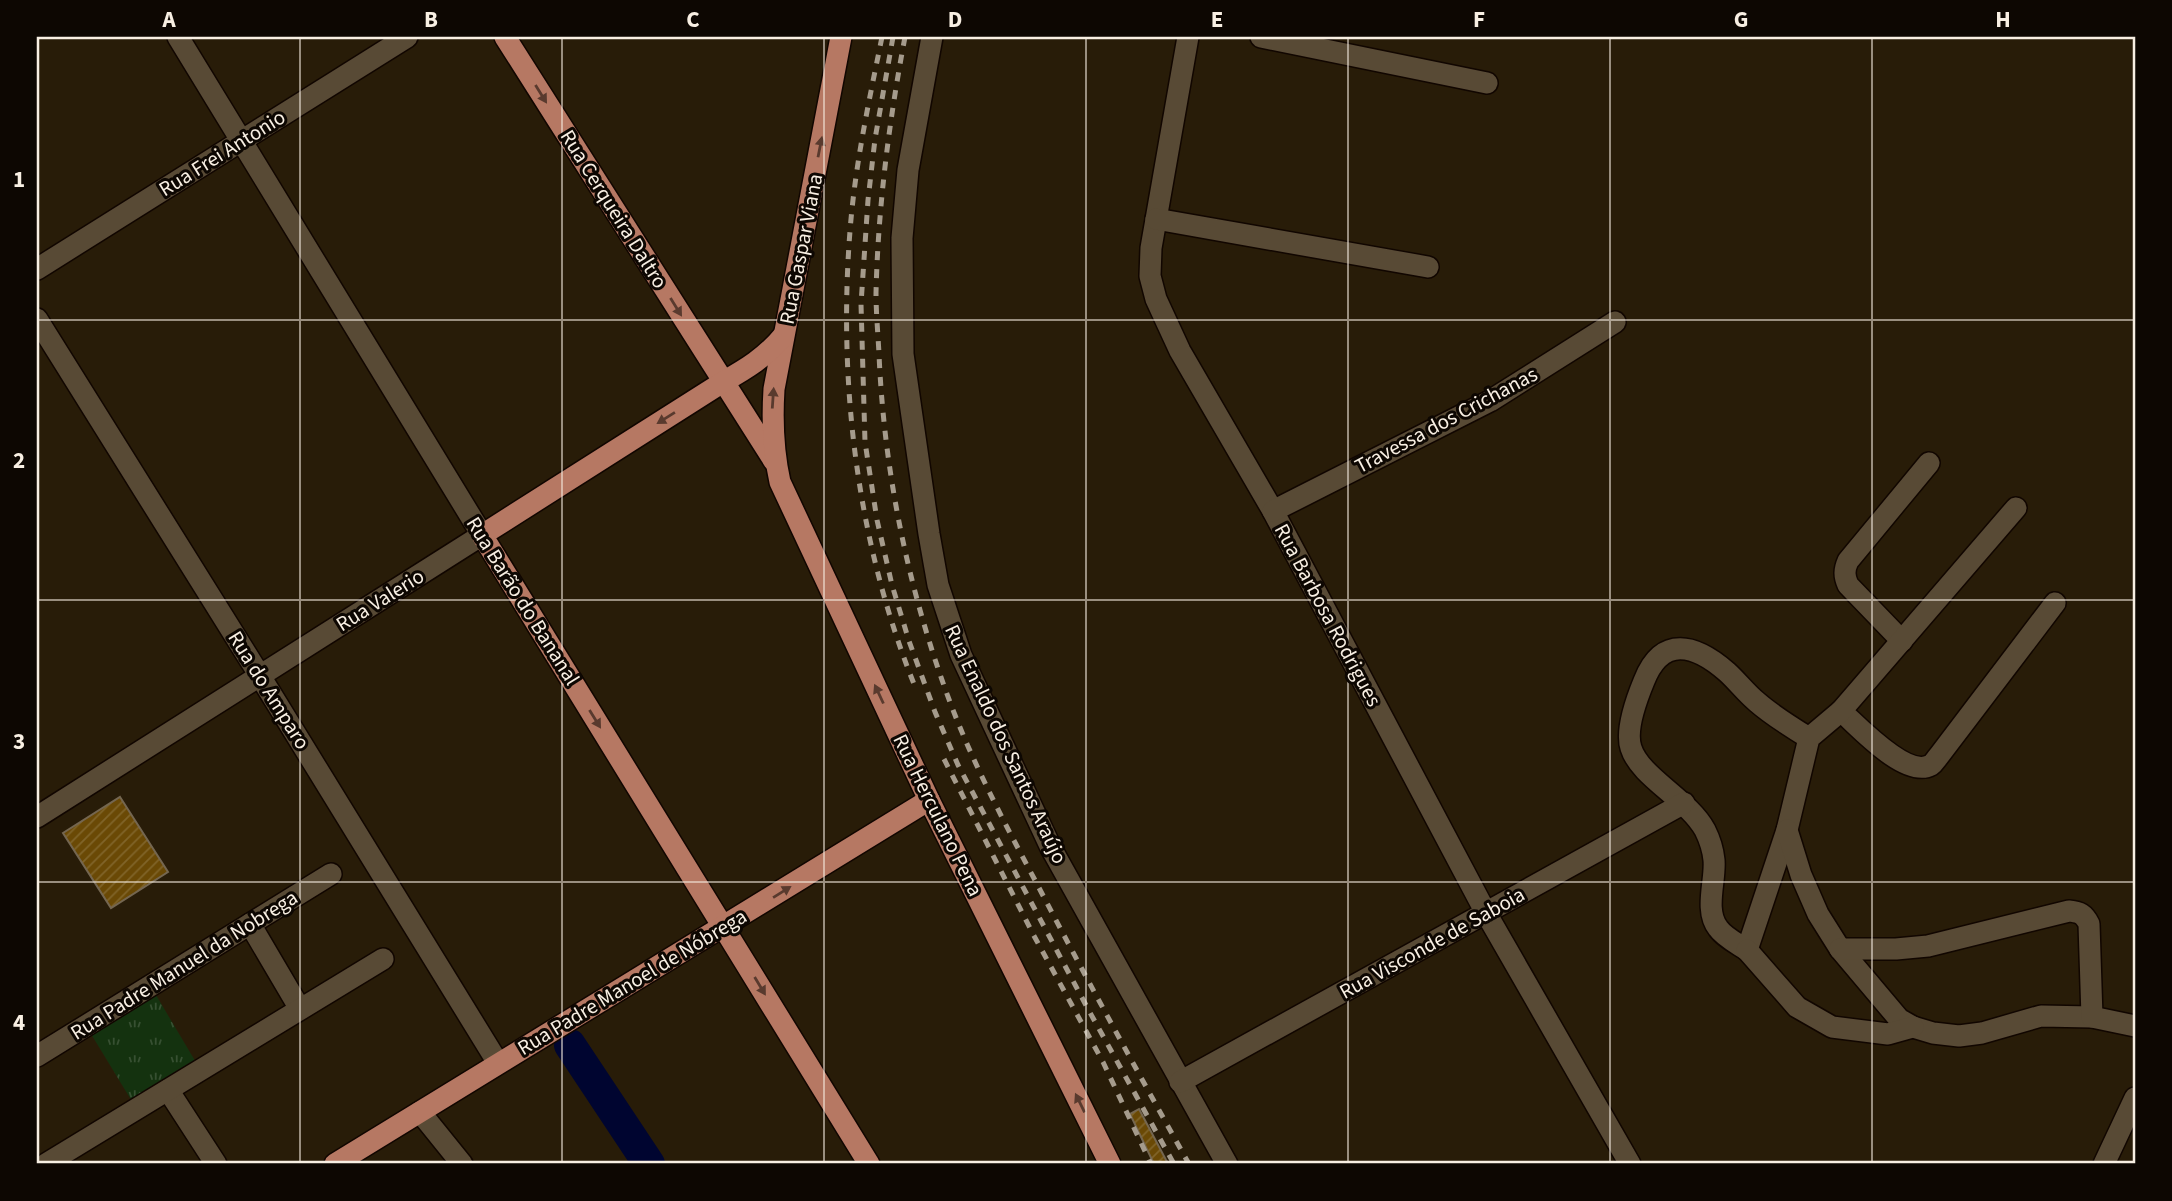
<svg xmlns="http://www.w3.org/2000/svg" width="2172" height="1201" font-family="'Source Sans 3',sans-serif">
  <defs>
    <pattern id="park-tufts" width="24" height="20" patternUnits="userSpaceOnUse" patternTransform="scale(1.75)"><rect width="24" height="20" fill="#14320f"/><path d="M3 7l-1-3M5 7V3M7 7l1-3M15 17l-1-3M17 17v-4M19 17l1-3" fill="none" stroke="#375032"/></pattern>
    <pattern id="building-hatch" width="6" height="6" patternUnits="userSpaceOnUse" patternTransform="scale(1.75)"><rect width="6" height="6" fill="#6a4905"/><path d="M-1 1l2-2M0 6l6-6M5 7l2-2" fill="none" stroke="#806429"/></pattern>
  </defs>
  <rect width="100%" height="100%" fill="#281c08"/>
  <polygon fill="url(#park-tufts)" points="153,990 197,1064 133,1103 88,1029"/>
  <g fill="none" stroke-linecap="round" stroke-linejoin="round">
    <polyline stroke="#000530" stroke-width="32" points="570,1045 649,1164"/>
  </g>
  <g fill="url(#building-hatch)" stroke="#746650" stroke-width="2">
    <polygon points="120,797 168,872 111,908 63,833"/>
    <polygon points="1139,1109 1166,1160 1169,1164 1154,1164 1130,1114"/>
  </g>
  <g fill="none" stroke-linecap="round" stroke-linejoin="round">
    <g stroke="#110600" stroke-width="24">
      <g id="minor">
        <polyline points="932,37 908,170 902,238 903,354 929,534 938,585 961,655 1051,848 1227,1164"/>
        <polyline points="1188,37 1151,248 1150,276 1156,299 1180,351 1273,511 1486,913 1630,1164"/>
        <polyline points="1261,37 1487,83"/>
        <polyline points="1156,219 1428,267"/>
        <polyline points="37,269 407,37"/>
        <polyline points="37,319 260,676 498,1063"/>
        <polyline points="1273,511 1490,401 1615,322"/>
        <path d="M1902,641l-54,-56c-4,-9 -4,-15 0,-24l81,-98"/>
        <path d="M1841,711c17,15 65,68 90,54 3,-2 5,-6 7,-8l117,-154"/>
        <path d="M1809,738c-18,-11 -36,-22 -52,-36 -11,-9 -20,-21 -30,-30 -32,-28 -65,-37 -83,9 -7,17 -19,49 -13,67 9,29 57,51 74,82 4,8 8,20 9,30 2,20 -10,50 4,68 6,9 20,16 29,22l40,-120 22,-92 32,-27 175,-203"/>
        <polyline points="37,817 482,535 178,37"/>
        <polyline points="1787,830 1801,875 1818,914 1840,949 1899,1019 1913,1027 1933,1033 1959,1036 1982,1033 2041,1016 2092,1017"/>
        <polyline points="250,924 300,1009"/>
        <path d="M1840,949h56l32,-3 141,-35c11,1 15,3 20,13l3,93 43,9"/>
        <polyline points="1747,950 1797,1007 1832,1027 1888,1034 1913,1027"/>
        <polyline points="37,1056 331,874"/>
        <polyline points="1180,1082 1684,803"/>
        <polyline points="168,1090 216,1164"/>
        <polyline points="420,1112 462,1164"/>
        <polyline points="46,1164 383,959"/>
        <polyline points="2104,1164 2135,1098"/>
      </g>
    </g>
    <g stroke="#110600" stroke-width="24">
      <g id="major">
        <polyline points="505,37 774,461"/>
        <path d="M841,37l-67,352c-2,32 -1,62 6,93l149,318 181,364"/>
        <path d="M783,336c-17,21 -37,33 -60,46l-241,153 387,629"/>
        <polyline points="335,1164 929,800"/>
      </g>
    </g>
    <use href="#minor" stroke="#584a35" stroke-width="21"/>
    <use href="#major" stroke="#b67863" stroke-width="21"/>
    <g stroke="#a59b8c" stroke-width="5" stroke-dasharray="9 9" stroke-linecap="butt">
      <path d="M882,37c-13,64 -27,128 -32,194 -12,152 7,311 64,453"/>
      <polyline points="893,37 875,139 868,200 861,304 865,442 877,520 892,585 909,641 935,712 958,765 1088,1009 1174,1164"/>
      <path d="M905,37c-16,84 -27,171 -29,256 0,20 2,41 3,61 5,116 28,230 68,340 24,66 57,128 90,190 49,94 100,187 152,280"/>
      <polyline points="944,759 1033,934 1103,1062 1151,1164"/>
    </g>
  </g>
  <defs><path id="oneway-solid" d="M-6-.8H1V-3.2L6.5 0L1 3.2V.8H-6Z" transform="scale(1.75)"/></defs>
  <g fill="#593a2e">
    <use href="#oneway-solid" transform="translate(541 94) rotate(58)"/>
    <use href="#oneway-solid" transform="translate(820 147) rotate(-79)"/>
    <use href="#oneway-solid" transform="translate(676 307) rotate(58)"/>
    <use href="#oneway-solid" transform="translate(773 398) rotate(-86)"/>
    <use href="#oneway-solid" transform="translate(666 418) rotate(148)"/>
    <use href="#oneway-solid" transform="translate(879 694) rotate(-115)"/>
    <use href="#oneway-solid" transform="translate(595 719) rotate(58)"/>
    <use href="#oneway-solid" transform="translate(782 892) rotate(-32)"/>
    <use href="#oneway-solid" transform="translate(760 986) rotate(59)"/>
    <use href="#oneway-solid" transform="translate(1080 1103) rotate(-116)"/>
  </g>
  <path fill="none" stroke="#f8efe3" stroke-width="2" stroke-opacity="0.55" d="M300,37v1127M562,37v1127M824,37v1127M1086,37v1127M1348,37v1127M1610,37v1127M1872,37v1127M37,320h2098M37,600h2098M37,882h2098"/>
  <g text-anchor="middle" stroke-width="6" stroke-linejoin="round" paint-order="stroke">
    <g font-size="21" fill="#f8efe3" stroke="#0d0702">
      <text transform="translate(222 153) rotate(-32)" y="7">Rua Frei Antonio</text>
      <text transform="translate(614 209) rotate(58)" y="7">Rua Cerqueira Daltro</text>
      <text transform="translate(801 249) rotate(-79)" y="7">Rua Gaspar Viana</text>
      <text transform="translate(1446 420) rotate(-28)" y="7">Travessa dos Crichanas</text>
      <text transform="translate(380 600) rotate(-32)" y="7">Rua Valerio</text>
      <text transform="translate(523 601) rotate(58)" y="7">Rua Barão do Bananal</text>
      <text transform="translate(1328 615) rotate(62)" y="7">Rua Barbosa Rodrigues</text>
      <text transform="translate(269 690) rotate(58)" y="7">Rua do Amparo</text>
      <text transform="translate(1006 744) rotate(65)" y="7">Rua Enaldo dos Santos Araújo</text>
      <text transform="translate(938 815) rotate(64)" y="7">Rua Herculano Pena</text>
      <text transform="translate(1432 943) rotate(-29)" y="7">Rua Visconde de Saboia</text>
      <text transform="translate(184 965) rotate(-32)" y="7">Rua Padre Manuel da Nobrega</text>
      <text transform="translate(632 982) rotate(-31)" y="7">Rua Padre Manoel de Nóbrega</text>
    </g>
  </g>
  <rect width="2172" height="1201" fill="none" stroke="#0d0702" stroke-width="77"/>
  <rect x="38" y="38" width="2096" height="1124" fill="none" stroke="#f8efe3" stroke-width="2.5"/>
  <g font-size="23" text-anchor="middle" font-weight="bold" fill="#f8efe3">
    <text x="169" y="27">A</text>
    <text x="431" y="27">B</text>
    <text x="693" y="27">C</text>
    <text x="955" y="27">D</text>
    <text x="1217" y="27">E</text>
    <text x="1479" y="27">F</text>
    <text x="1741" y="27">G</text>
    <text x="2003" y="27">H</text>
    <text x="19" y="187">1</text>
    <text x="19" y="468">2</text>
    <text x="19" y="749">3</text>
    <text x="19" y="1030">4</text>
  </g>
</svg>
